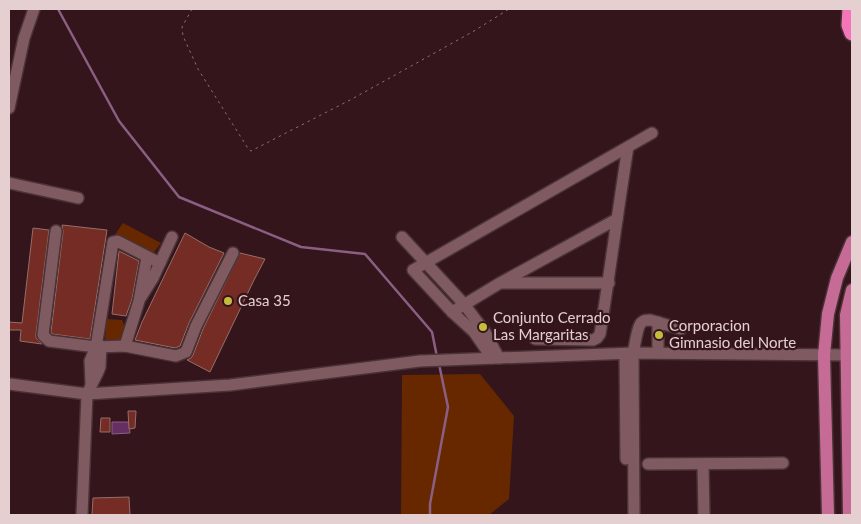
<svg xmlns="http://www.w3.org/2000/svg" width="861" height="524" font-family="Lato,sans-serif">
  <rect width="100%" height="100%" fill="#33151b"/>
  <g fill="#672800">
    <polygon points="123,223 161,243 149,259 114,236"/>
    <polygon points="106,319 122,320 128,334 125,343 105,344"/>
    <polygon points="480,374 514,416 509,499 489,515 401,515 402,375"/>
  </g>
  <polygon fill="#652f61" stroke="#8b5f83" points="112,422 129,422 130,433 112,434"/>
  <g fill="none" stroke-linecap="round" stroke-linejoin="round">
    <g stroke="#8b5f83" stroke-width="2.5">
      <polyline points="58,9 119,121 179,197 301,247 365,254 432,332 437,357"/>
      <polyline points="430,515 430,504 448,407 439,364"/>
    </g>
  </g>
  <g fill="#742c25" stroke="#956f69">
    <polygon points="62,225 107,230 90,339 52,334 51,332 63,232"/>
    <polygon points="33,228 49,230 36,334 36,338 42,344 20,341 21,330 9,330 9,322 22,323"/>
    <polygon points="185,233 209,247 224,253 189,323 180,346 175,348 135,340 142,322"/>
    <polygon points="119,251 139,261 132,299 126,316 112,314"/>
    <polygon points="240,253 265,259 254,280 210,372 187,360 191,358 193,355 203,329"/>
    <polygon points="128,411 136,411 135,428 129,429"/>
    <polygon points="101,418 110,418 110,432 100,432"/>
    <polygon points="129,497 130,515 92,515 93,498"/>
  </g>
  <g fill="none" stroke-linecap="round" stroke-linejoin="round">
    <g stroke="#4a3237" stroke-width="14">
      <g id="minor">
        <polyline points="9,108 24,38 34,9"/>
        <polyline points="9,183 78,198"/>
        <polyline points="56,231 43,335 49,341 96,347 125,346 176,356 186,352 196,326 233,253"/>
        <polyline points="402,237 464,304 485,332 499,358"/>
        <polyline points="502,283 609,283"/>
        <polyline points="141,297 153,278 172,237"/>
        <polyline points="452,312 500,283 617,219"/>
        <path d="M535,339l58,1 4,-2 3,-4c10,-62 18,-125 28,-187"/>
        <polyline points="125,346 139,301 147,257"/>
        <polyline points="658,353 658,322"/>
        <polyline points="625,354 626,459"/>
        <polyline points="492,358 474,332 452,312 413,270 652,133"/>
        <polyline points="9,384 87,394 230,385 420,361 633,353 852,355"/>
        <polyline points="91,384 90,361 96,347 113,242 117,241 160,263"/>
        <polyline points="648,464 783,463"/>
        <polyline points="703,464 704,515"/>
        <polyline points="82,515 87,394 97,374 100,367 101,346"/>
        <path d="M634,515l-1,-162c2,-7 4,-26 8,-30 3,-3 5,-3 9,-3l31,9"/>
      </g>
    </g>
    <g stroke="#4a3237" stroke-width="15">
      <g id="major">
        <polyline points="828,515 824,355 828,314 837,278 852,242"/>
        <polyline points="849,515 846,315 852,290"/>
      </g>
    </g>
    <g stroke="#4a3237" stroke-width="18">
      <polyline id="highway" points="850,9 849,25 852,33"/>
    </g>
    <polyline stroke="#8b7175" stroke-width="1" stroke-dasharray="2.5 4" stroke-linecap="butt" points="192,9 182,27 183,36 198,69 249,150 251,151 352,99 474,31 509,9"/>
    <use href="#minor" stroke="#7f5a60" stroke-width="11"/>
    <use href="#major" stroke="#c56b95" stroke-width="12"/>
    <use href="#highway" stroke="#f476b9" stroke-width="15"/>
  </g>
  <g fill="#c5bc3d" stroke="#33151b" stroke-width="2">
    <circle cx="228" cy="301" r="5"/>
    <circle cx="483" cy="327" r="5"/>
    <circle cx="659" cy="335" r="5"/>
  </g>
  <g text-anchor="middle" stroke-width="4.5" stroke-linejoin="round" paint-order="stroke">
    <g font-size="15" fill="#e5cfd1" stroke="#33151b" text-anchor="start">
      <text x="238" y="306">Casa 35</text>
      <text x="493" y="323">Conjunto Cerrado<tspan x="493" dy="17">Las Margaritas</tspan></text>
      <text x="669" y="331">Corporacion<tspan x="669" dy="17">Gimnasio del Norte</tspan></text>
    </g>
  </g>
  <rect width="861" height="524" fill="none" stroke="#e5cfd1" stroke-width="20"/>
</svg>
